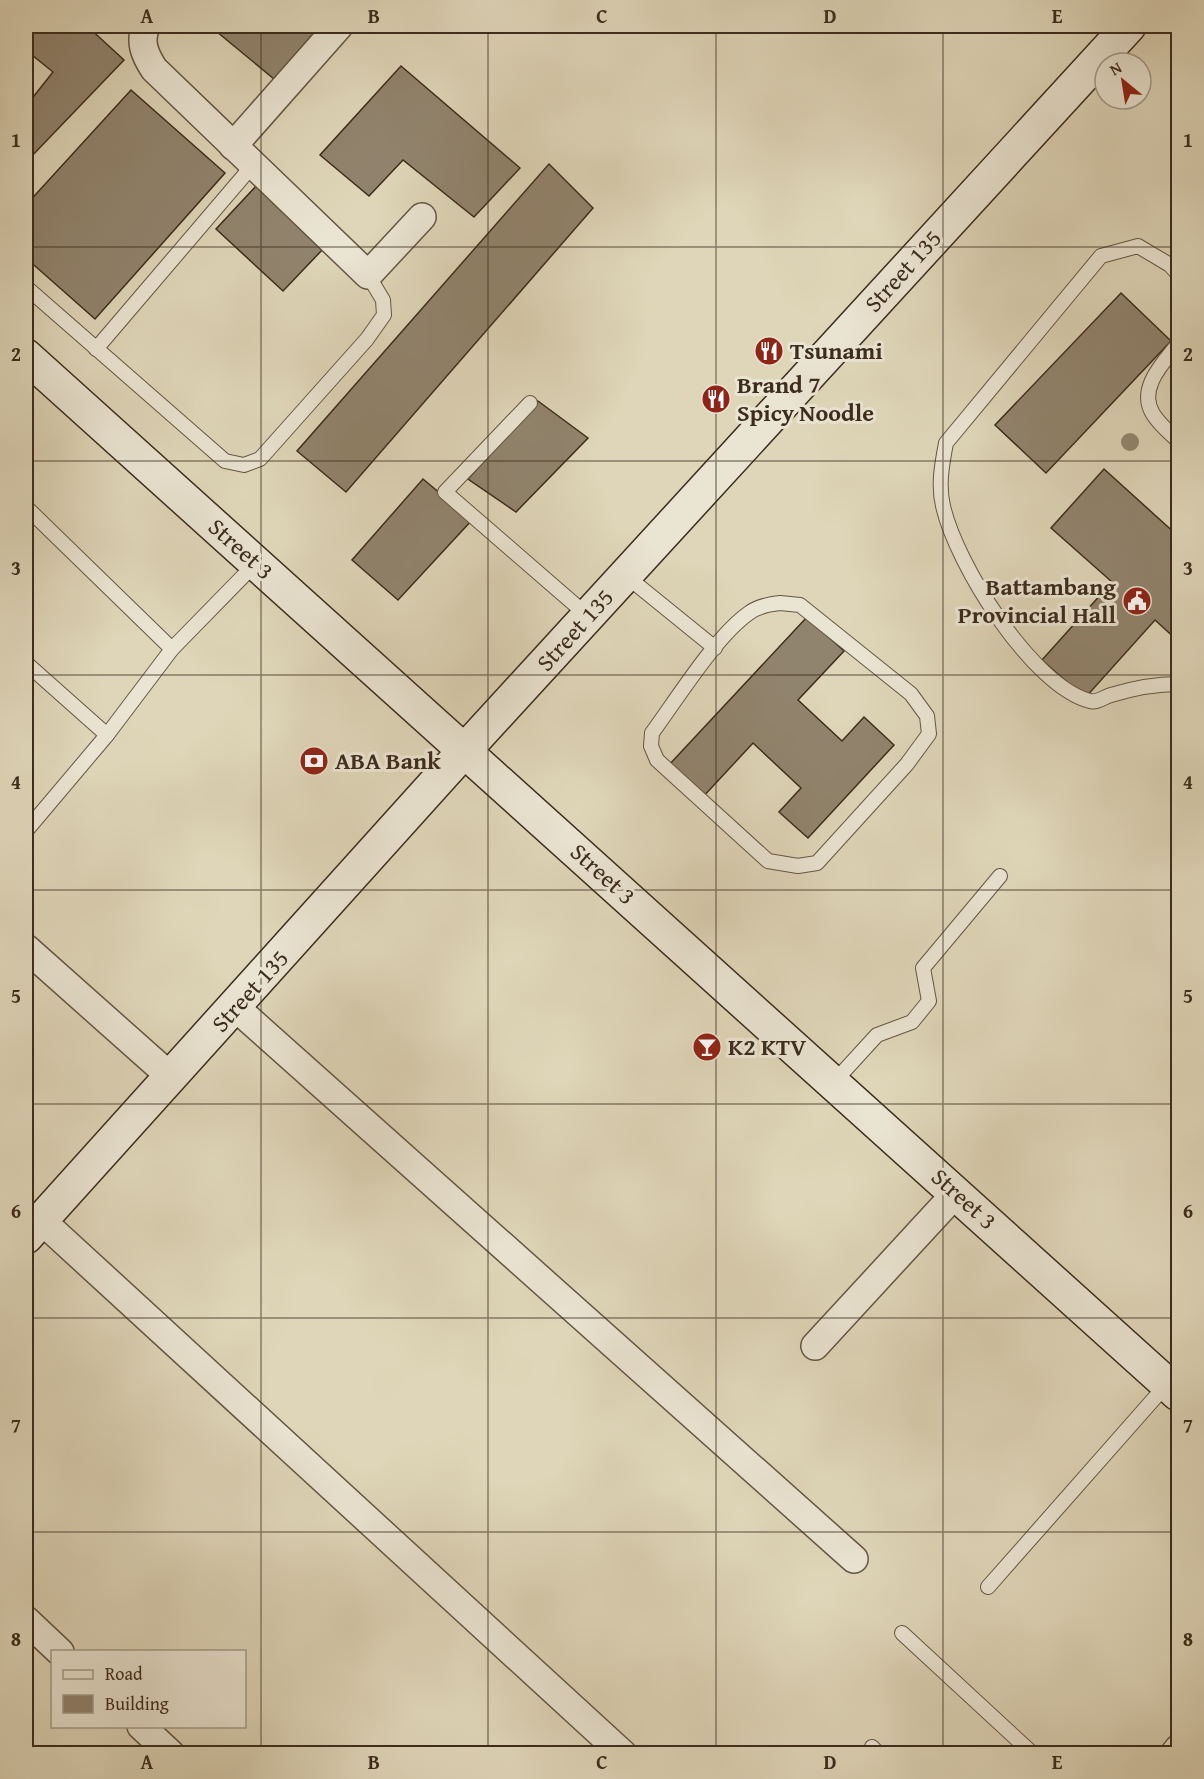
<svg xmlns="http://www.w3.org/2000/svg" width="1204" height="1779" font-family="'Gentium Book Plus',serif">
  <rect width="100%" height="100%" fill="#dfd6b9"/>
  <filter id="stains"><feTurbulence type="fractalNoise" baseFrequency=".00333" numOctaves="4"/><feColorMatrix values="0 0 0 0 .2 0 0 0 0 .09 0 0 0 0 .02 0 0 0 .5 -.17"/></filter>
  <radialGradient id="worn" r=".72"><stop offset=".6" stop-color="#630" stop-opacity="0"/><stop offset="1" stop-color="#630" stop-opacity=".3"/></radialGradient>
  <g fill="#91846e" stroke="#3c2c1d" stroke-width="1.5">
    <polygon points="26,26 87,26 124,60 28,160 26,158 26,106 53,72 27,51 26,53"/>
    <polygon points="222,26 320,26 274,79 216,31"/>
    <polygon points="401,66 520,168 474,217 403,160 369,196 320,155"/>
    <polygon points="131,90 225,173 95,319 26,258 26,205"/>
    <polygon points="549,164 593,208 346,492 297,451"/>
    <polygon points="257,185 324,248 283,291 216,229"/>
    <polygon points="1121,293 1171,341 1046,473 995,425"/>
    <polygon points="538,401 588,438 516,512 468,479"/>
    <polygon points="1104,469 1178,536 1178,641 1155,620 1085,698 1042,660 1112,582 1051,528"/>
    <polygon points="423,479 472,520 398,600 352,560"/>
    <polygon points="1178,523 1178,536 1172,530"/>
    <polygon points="807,617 844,651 798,700 842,741 864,717 894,745 808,838 779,812 801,788 753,743 702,798 668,766"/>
    <polygon points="26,746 33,752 26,761"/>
  </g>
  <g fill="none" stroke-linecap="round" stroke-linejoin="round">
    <g stroke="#655644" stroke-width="16">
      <g id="lane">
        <path d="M1178,274l-8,-9 -32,-19 -37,10 -155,187c-4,21 -8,42 -3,63 13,58 89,180 147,195 7,2 14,-4 21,-6 23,-7 44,-11 67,-11"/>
        <polyline points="26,287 225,461 244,465 260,459 367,339 384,315 383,300 368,275"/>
        <path d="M1178,344c-14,18 -41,44 -25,70 6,10 17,19 25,27"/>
        <polyline points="96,349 253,165"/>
        <polyline points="530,403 445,492 588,616"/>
        <polyline points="26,507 172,649"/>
        <polyline points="625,575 715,648"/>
        <path d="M780,603l20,2 111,89 16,22 2,18 -22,30 -90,99 -19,3 -30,-5 -111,-101 -6,-14 1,-13c25,-34 64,-97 97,-120 9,-7 21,-9 31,-10z"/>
        <polyline points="26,663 107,735"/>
        <polyline points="26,831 107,735 172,649 256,563"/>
        <polyline points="834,1082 877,1035 912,1022 929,1001 923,968 1000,876"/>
        <polyline points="988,1587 1167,1384"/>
        <polyline points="902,1633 1033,1754"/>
        <polyline points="872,1747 879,1754"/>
      </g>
    </g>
    <g stroke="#655644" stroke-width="30">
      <g id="street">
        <path d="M146,26c-7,16 -1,29 8,43l214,206 54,-58"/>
        <polyline points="233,146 339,26"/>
        <polyline points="26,948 171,1077"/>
        <polyline points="235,1007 854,1559"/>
        <polyline points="41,1220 623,1754"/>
        <polyline points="815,1346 957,1192"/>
        <polyline points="26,1620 60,1652"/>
        <polyline points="141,1726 171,1754"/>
        <polyline points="1174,1754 1178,1749"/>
      </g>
    </g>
    <g stroke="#3c2c1d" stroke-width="36">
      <g id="secondary">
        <polyline points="26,356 1178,1394"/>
        <polyline points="26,1237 465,750 1129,26"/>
      </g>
    </g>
    <polyline stroke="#3c2c1d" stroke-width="4" stroke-dasharray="4.5 3" stroke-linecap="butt" points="1167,26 1178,35"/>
    <use href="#lane" stroke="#eae4d2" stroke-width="14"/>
    <use href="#street" stroke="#eae4d2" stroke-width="27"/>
    <use href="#secondary" stroke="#eae4d2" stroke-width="33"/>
  </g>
  <circle fill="#948872" cx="1130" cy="442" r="9"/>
  <path fill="none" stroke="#3c2c1d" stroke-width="1.5" stroke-opacity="0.55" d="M261,26v1728M488,26v1728M716,26v1728M943,26v1728M26,247h1152M26,461h1152M26,675h1152M26,890h1152M26,1104h1152M26,1318h1152M26,1532h1152"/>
  <defs>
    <g id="restaurant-disc" transform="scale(1.5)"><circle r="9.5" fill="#8f2418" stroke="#eae4d2"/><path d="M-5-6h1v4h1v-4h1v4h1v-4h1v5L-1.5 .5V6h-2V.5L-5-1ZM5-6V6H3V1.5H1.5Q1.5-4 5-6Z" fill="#fff"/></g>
    <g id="civic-disc" transform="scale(1.5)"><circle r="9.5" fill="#8f2418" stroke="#eae4d2"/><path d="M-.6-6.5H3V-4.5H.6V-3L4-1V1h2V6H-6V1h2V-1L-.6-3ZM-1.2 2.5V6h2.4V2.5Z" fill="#fff"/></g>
    <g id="bank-disc" transform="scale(1.5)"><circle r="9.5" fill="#8f2418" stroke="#eae4d2"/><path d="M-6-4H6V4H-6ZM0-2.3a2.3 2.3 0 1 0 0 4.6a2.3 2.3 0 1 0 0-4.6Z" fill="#fff"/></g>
    <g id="bar-disc" transform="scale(1.5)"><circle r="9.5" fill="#8f2418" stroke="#eae4d2"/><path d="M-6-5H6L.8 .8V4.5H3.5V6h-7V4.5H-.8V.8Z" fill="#fff"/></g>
  </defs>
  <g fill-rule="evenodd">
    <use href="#restaurant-disc" x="769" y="351"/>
    <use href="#restaurant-disc" x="716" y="399"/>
    <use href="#civic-disc" x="1137" y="601"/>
    <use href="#bank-disc" x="314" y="761"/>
    <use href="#bar-disc" x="707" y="1047"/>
  </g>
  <g text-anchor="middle" stroke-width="6" stroke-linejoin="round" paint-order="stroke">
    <g font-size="24" fill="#3c2c1d" stroke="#eae4d2">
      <text transform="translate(903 271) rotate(-48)" y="8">Street 135</text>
      <text transform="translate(241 549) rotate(42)" y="8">Street 3</text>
      <text transform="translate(575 630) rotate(-48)" y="8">Street 135</text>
      <text transform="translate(603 874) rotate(42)" y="8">Street 3</text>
      <text transform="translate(250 991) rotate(-48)" y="8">Street 135</text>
      <text transform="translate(964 1199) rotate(42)" y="8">Street 3</text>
    </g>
    <g font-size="24" font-weight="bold" fill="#3c2c1d" stroke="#eae4d2" text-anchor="start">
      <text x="790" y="359">Tsunami</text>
      <text x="737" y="393">Brand 7<tspan x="737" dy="28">Spicy Noodle</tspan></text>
      <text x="1116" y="595" text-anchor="end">Battambang<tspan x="1116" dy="28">Provincial Hall</tspan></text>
      <text x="335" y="769">ABA Bank</text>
      <text x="728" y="1055">K2 KTV</text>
    </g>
  </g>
  <rect width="1204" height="1779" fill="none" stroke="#dfd6b9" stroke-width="66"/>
  <rect x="51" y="1650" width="195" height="78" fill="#eae4d2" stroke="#a49a8a" stroke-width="1.5"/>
  <rect x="63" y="1670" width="30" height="9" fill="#eae4d2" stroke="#a49a8a" stroke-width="1.5"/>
  <text x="105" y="1680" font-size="18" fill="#3c2c1d">Road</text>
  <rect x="63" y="1695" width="30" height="18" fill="#91846e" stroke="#a49a8a" stroke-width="1.5"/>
  <text x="105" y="1710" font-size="18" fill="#3c2c1d">Building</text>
  <g transform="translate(1123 81) rotate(330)"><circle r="28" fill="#eae4d2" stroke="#a49a8a" stroke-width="1.5"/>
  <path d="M0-4.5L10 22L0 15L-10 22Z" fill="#8f2418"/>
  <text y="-9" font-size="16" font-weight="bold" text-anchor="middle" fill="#3c2c1d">N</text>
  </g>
  <rect x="33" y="33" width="1138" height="1713" fill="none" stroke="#3c2c1d" stroke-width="2"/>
  <g font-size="20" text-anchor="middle" font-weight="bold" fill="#3c2c1d">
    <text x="147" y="23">A</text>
    <text x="374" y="23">B</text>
    <text x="602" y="23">C</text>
    <text x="830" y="23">D</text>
    <text x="1057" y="23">E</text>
    <text x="16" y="147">1</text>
    <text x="1188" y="147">1</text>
    <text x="16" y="361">2</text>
    <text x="1188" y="361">2</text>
    <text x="16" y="575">3</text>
    <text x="1188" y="575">3</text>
    <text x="16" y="789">4</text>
    <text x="1188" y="789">4</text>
    <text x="16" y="1003">5</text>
    <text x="1188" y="1003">5</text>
    <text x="16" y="1218">6</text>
    <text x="1188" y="1218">6</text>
    <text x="16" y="1432">7</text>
    <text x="1188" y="1432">7</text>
    <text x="16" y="1646">8</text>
    <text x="1188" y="1646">8</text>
    <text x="147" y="1769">A</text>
    <text x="374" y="1769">B</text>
    <text x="602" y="1769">C</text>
    <text x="830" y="1769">D</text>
    <text x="1057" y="1769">E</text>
  </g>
  <rect width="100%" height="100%" filter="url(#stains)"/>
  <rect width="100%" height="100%" fill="url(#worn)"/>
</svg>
